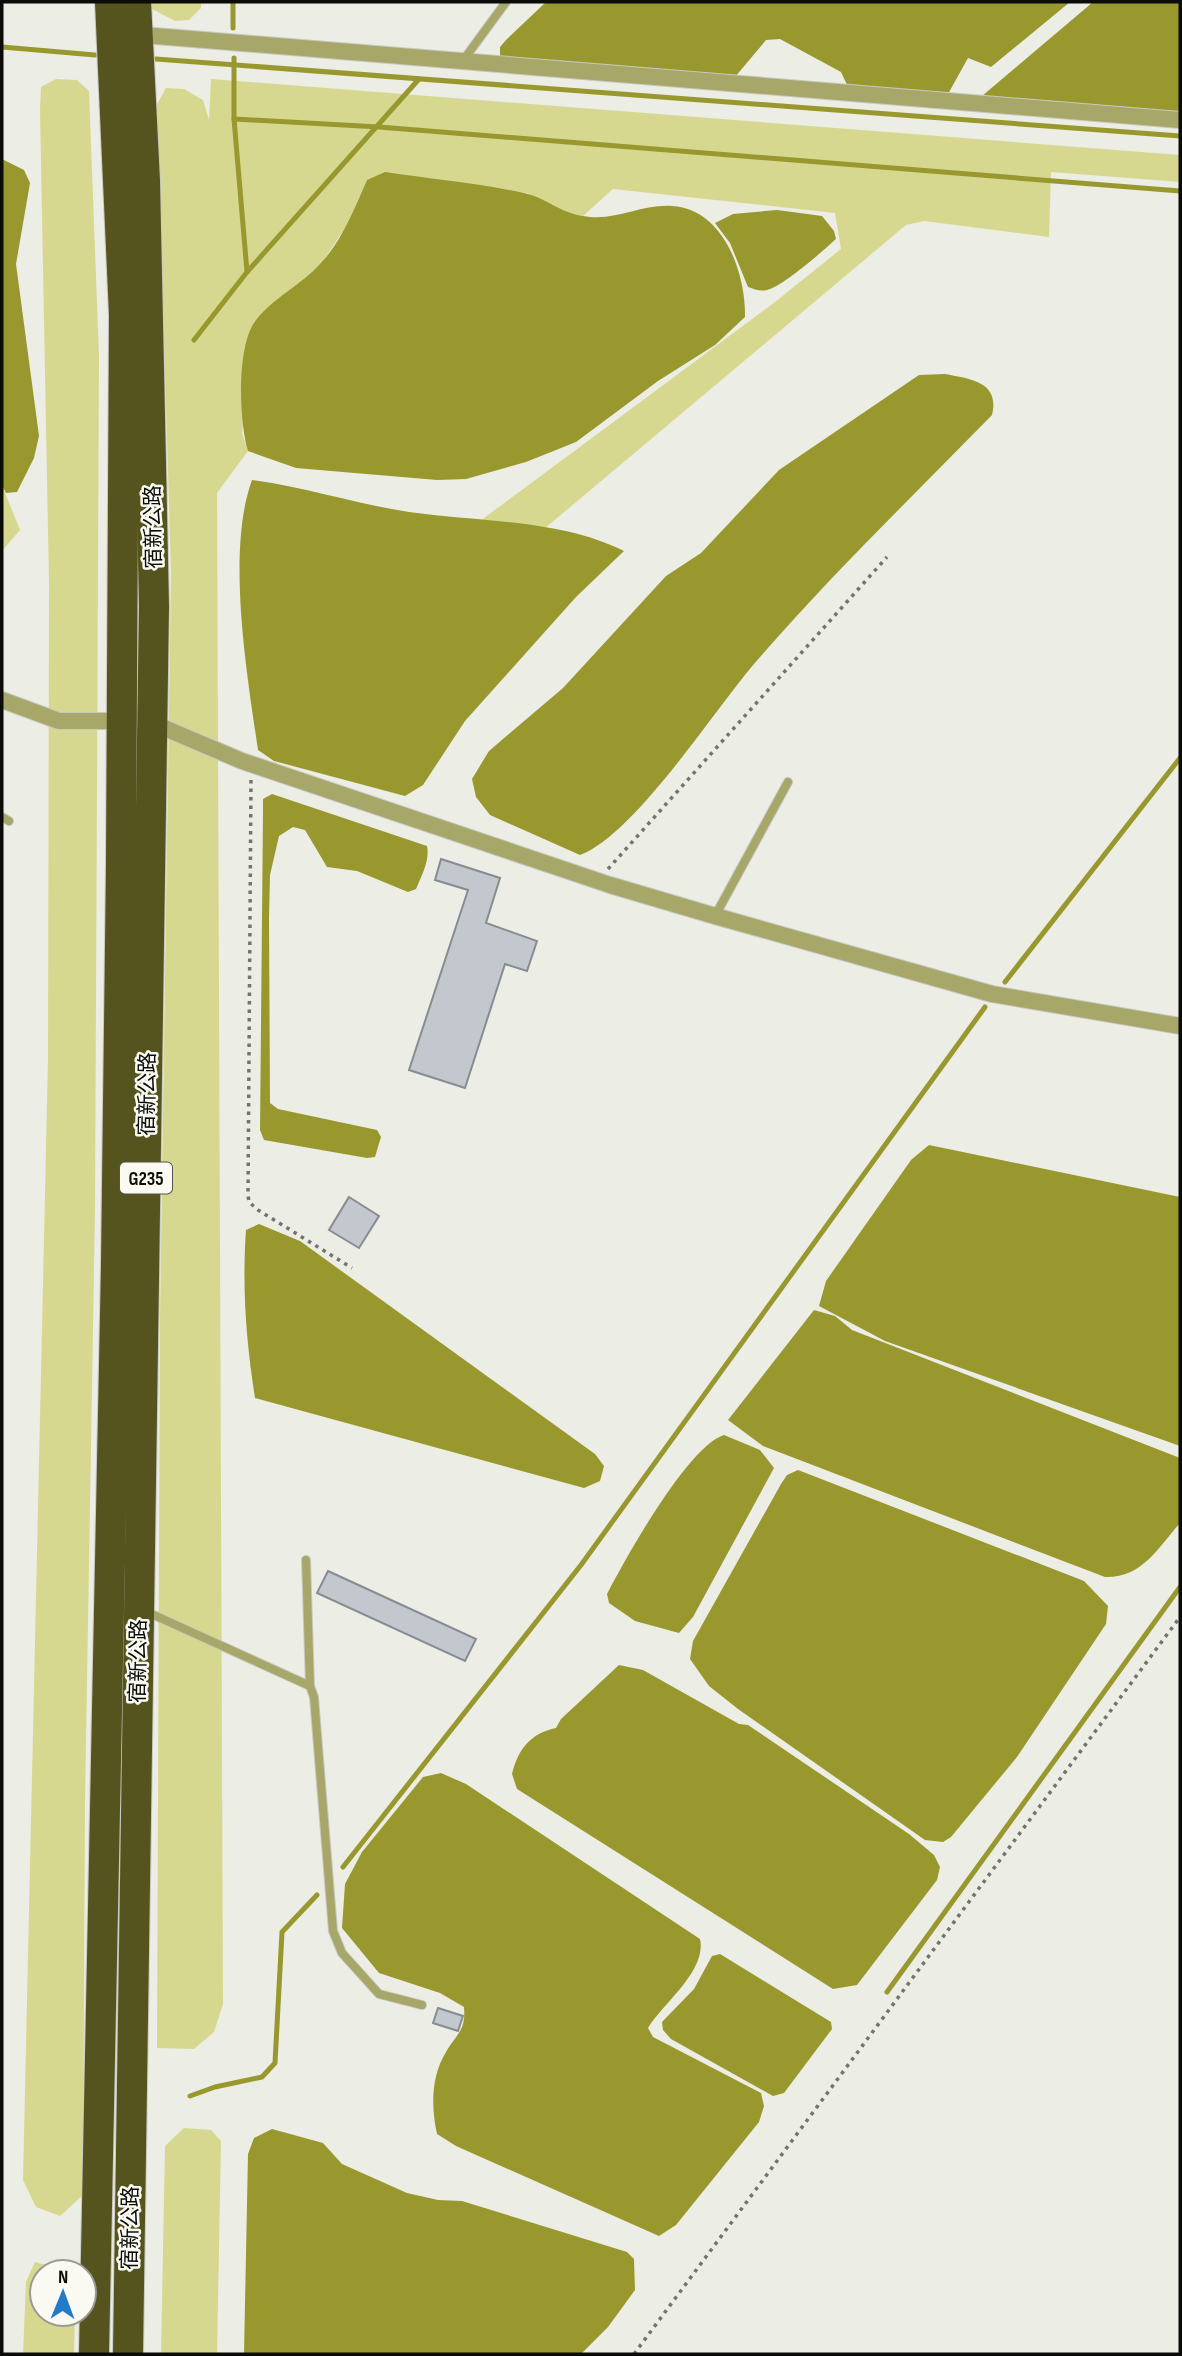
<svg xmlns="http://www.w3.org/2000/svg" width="1182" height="2356" font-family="'Sofia Sans Condensed','Noto Sans SC',sans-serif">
  <rect width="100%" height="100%" fill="#ecede4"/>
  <g fill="#d7d88f">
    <polygon points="152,2 201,2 201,8 189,20 175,21 152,9"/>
    <polygon points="56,79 77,80 89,91 99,356 95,1210 85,1802 83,2195 60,2216 36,2207 23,2180 48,1059 49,583 40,110 41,87"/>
    <polygon points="211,79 1180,155 1180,182 1051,172 1049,237 924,221 906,225 544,529 480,521 775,302 841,249 835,213 613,189 583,216 559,210 527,193 367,180 347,225 321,264 254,322 242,433 248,451 217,493 223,2004 214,2032 194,2049 157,2048 160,1317 171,572 157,104 166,88 184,89 203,100 209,120"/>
    <polygon points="2,485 20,530 2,551"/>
    <polygon points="184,2128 211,2130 221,2141 217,2354 161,2354 165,2146"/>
    <polygon points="35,2262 72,2272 42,2272 42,2314 75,2314 74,2354 23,2354 26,2282"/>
  </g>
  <g fill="#99982f">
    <polygon points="546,2 1070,2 991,67 968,58 948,94 848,87 841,72 780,39 766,40 735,77 500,56 500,47 506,40"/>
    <polygon points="1093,2 1180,2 1180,115 982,96"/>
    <polygon points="2,159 24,170 30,183 16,264 39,436 34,458 17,492 6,493 2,485"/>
    <path d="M385,172c46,7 93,11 139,21 20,4 37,20 59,23 33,6 57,-12 89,-10 52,3 74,68 73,111l-30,28 -57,36 -82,61 -50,20 -60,17 -29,1 -141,-12 -48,-17c-9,-29 -12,-106 8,-131 17,-22 45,-35 64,-56 22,-23 34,-55 47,-84z"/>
    <path d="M777,210l45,6 12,15 2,8c-13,12 -51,45 -66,50 -8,3 -14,1 -22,-2l-18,-44 -15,-20 18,-9z"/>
    <path d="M945,374c26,5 55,8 47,41 -80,82 -163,162 -238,249 -41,48 -120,171 -174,191l-90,-40 -14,-18 -4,-18 17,-28 74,-63 103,-112 35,-23 78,-83 140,-95z"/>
    <path d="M252,480c53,7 104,24 157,32 70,10 151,7 215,39l-48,46 -111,124 -42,64 -18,11 -131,-35 -16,-11c-11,-76 -32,-199 -6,-270z"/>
    <path d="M272,794l155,52c3,14 -5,29 -11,43l-8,3 -51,-21 -30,-4 -22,-37 -12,-3 -14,9 -9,39 -1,43 1,185 8,6 99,21 4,7 -6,20 -8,1 -103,-18 -4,-10 3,-317v-14z"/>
    <polygon points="929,1145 1180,1197 1180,1446 885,1341 819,1306 826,1281 911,1160"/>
    <path d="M259,1224l41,17 295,213 9,12 -4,15 -16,7 -329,-90c-9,-57 -13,-111 -9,-168z"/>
    <path d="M814,1310l21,6 17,14 328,128v65c-22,25 -38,55 -75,54l-342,-131 -35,-26z"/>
    <path d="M724,1435l36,15 14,18 -81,149 -14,16 -44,-12 -26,-18 -2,-9c18,-35 81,-148 117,-159z"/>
    <polygon points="798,1470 1084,1581 1108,1606 1106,1624 1017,1757 951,1837 943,1842 925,1840 738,1709 709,1686 690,1659 693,1641 781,1484 787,1475"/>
    <path d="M619,1665l24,5 96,54 9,1 161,109 25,21 6,12 -3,13 -80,105 -24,4 -316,-200 -5,-15c6,-25 19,-41 44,-46l5,-9z"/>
    <path d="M441,1773l25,11 234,155c7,32 -37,64 -52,89l5,9 108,56 3,13 -5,16 -83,103 -17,11 -203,-90 -19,-12c-6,-27 -6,-58 9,-82 11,-19 20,-21 18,-45l-24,-14 -61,-20 -37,-45 3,-44 17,-32 61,-75z"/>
    <polygon points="720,1954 831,2022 832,2029 784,2093 773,2096 671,2039 663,2030 662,2022 694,1989 712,1956"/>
    <polygon points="272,2129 323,2143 342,2164 407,2193 438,2200 462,2201 627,2252 634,2259 635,2290 608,2327 581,2354 244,2354 248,2154 254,2138"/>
  </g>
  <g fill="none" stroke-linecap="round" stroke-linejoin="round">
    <g stroke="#99982f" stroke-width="5">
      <polyline points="233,2 233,28"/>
      <polyline points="2,47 95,55"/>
      <polyline points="234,58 234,119 247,272"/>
      <polyline points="156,59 1180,136"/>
      <polyline points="234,119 379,127 1180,191"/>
      <polyline points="194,340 247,272 419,79"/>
      <polyline points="1005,982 1180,758"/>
      <polyline points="343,1867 581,1565 985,1007"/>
      <polyline points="887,1992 1180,1587"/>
      <polyline points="190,2096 215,2087 262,2077 275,2063 282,1932 317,1895"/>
    </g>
  </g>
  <g fill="#c2c8ce" stroke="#878c92" stroke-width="2">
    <polygon points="441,859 500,878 486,923 537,941 527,971 505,964 465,1088 409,1070 468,890 435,880"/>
    <polygon points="349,1197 379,1216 359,1248 329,1230"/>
    <polygon points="328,1571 476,1639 465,1661 317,1593"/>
    <polygon points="438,2008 463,2016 458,2031 433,2023"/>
  </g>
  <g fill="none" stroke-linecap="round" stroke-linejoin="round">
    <g stroke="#c8c9c1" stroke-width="10">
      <g id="lane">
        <polyline points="462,62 506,2"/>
        <polyline points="2,817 9,821"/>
        <polyline points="715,916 788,782"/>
        <polyline points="306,1560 310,1686 314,1697 333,1931 342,1953 379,1994 422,2005"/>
        <polyline points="145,1611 310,1686"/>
      </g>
    </g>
    <g stroke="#c8c9c1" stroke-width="18">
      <g id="street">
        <polyline points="131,34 1180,120"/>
        <polyline points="2,700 59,721 125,721"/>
        <polyline points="148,721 242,761 610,885 715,916 992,994 1180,1026"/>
      </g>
    </g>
    <g stroke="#c8c9c1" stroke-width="32">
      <g id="highway">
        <polyline points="94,2354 116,1265 121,864 124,315 110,2"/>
        <polyline points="128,2354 154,606 145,181 136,2"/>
      </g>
    </g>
    <g stroke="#74746f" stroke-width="3.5" stroke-dasharray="3.5 5" stroke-linecap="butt">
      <polyline points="251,780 248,1195 249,1202 258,1210 352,1268"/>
      <polyline points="608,869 887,557"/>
      <polyline points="634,2354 1180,1617"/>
    </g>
    <use href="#lane" stroke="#a7a769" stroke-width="8"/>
    <use href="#street" stroke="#a7a769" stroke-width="16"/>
    <use href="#highway" stroke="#55541f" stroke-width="30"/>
  </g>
  <g text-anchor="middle" stroke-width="5" stroke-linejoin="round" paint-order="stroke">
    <rect fill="#fafaf2" stroke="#53534f" stroke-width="2" x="120" y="1162.5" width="52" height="31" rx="5"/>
    <g font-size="19" font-weight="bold" fill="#0b0b09">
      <text x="146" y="1185">G235</text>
    </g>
    <g font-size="21" fill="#0b0b09" stroke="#fafaf2">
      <text transform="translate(153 527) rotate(-91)" y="7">宿新公路</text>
      <text transform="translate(147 1094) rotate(-89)" y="7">宿新公路</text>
      <text transform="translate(138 1661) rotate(-89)" y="7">宿新公路</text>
      <text transform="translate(130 2228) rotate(-89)" y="7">宿新公路</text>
    </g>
  </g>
  <rect width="1182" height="2356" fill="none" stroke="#0b0b09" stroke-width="7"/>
  <g transform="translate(63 2293) rotate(1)"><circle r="33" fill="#fafaf2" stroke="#9a9a95" stroke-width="2"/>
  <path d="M0-5L12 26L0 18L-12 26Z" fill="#227bc8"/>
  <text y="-10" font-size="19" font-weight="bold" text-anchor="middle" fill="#0b0b09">N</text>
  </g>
</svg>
